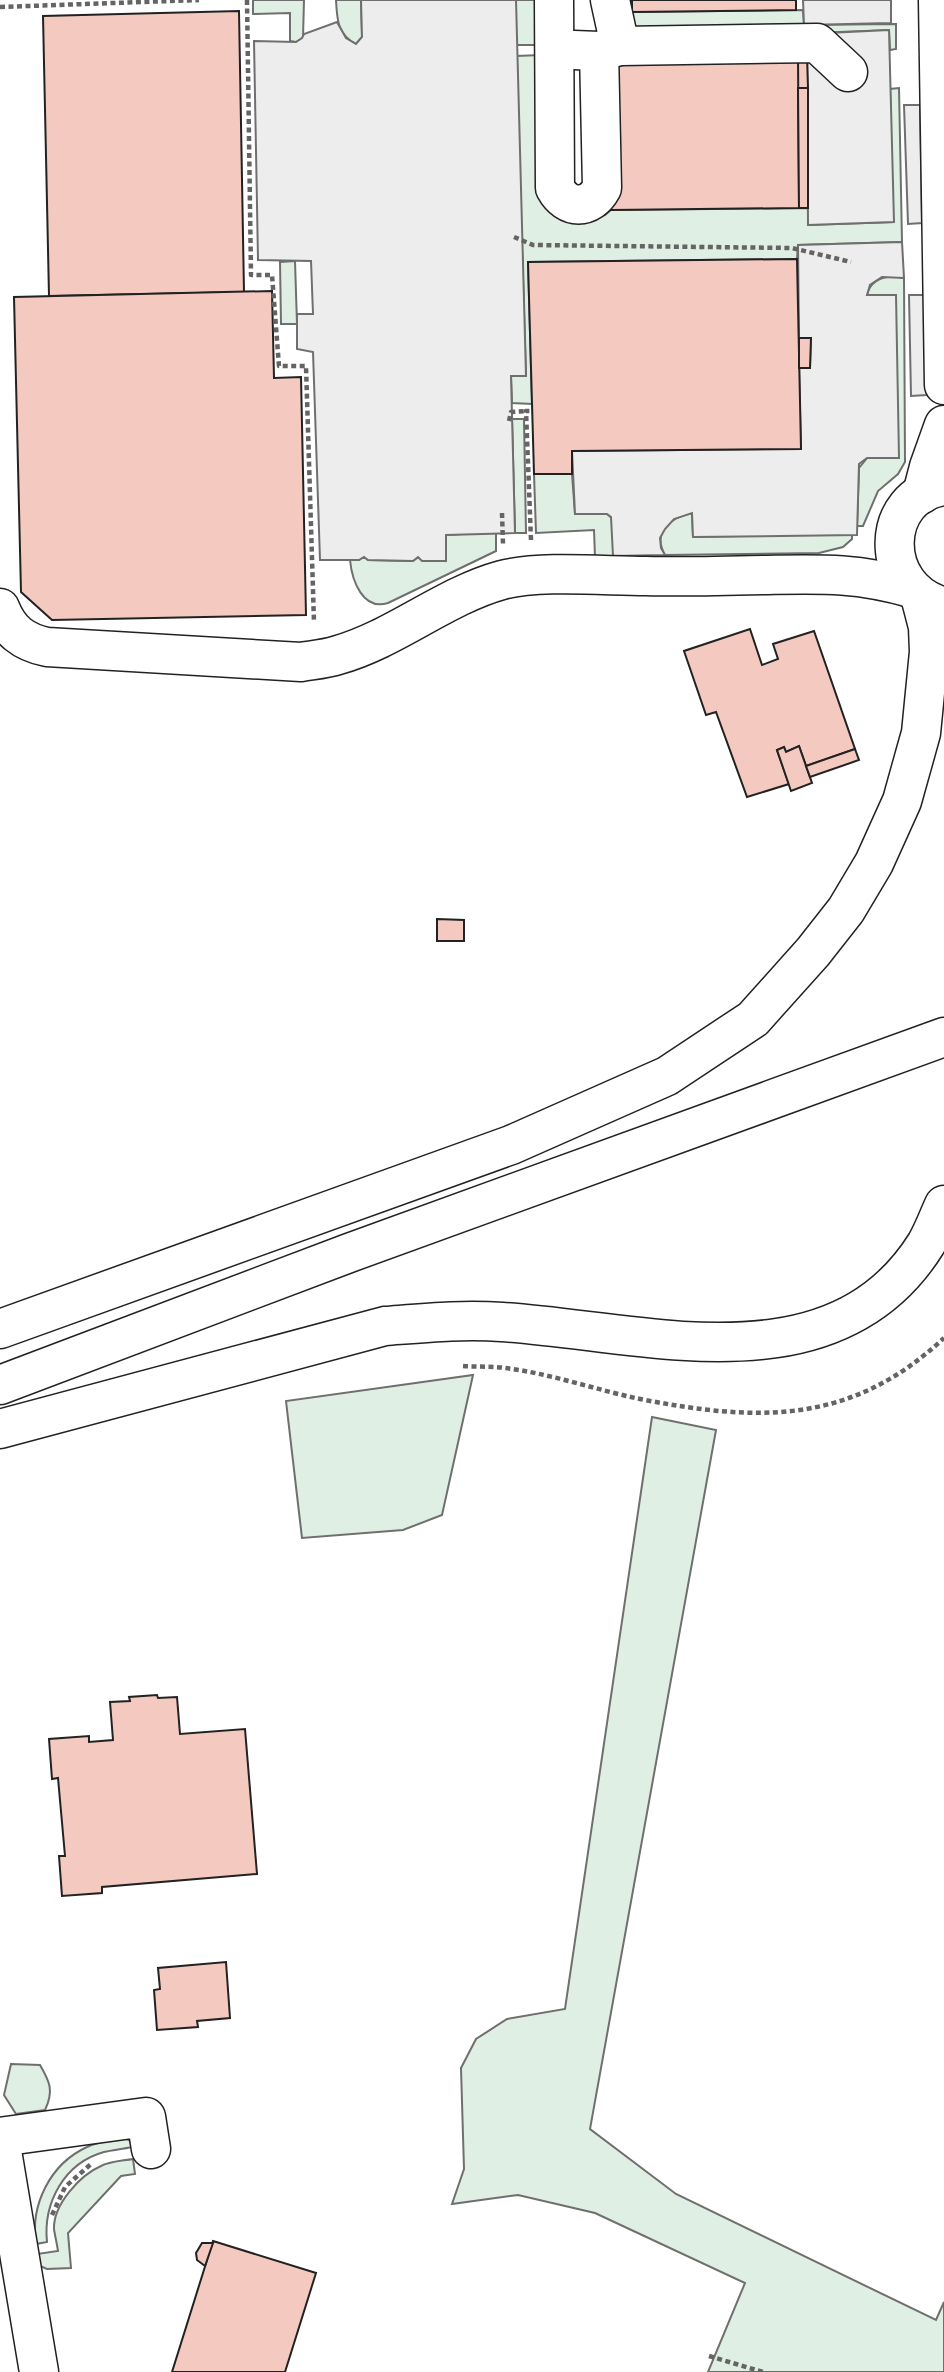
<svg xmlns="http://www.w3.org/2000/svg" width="944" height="2372" font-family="'Sofia Sans Condensed',sans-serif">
  <rect width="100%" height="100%" fill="#fff"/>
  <g fill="#e0efe3" stroke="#6f6f6f" stroke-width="2">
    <polygon points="253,0 304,0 303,38 296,42 290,41 290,13 253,14"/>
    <path d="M336,0h25l1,37 -6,7c-19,-9 -19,-26 -20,-44z"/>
    <rect x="516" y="0" width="25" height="45"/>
    <polygon points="621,0 632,0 632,12 803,10 804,25 896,24 896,49 890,50 889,30 636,40"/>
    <polygon points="541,55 544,197 588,219 605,215 611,210 808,208 809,225 893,222 890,89 899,88 902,242 798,245 797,259 528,262 532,404 512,403 511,376 526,375 516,56"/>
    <polygon points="295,261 297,324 281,324 280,262"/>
    <path d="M892,276l12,2 1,184 -7,12 -20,17 -15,35h-6l2,-58 8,-10 28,-163h-28c3,-13 12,-17 25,-19z"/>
    <polygon points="512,419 524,419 526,533 515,533"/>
    <polygon points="534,474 572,474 575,514 607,514 613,519 613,556 595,557 594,530 536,533"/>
    <path d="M692,513l1,24 149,-3 10,1v4l-9,8 -24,6 -154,2c-13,-22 5,-38 27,-42z"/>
    <path d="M496,532v19l-108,52c-25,8 -36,-22 -38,-43h9l5,-4 4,4 45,1 5,-4 27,4v-26z"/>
    <polygon points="473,1375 442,1515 403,1530 302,1538 286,1401"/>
    <polygon points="652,1417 716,1430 590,2129 676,2194 936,2320 944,2302 944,2372 708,2372 745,2283 595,2213 518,2195 452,2204 464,2169 461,2068 476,2039 507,2019 565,2009"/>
    <path d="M11,2064l29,1c10,17 14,26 5,45l-29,4 -12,-19z"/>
    <path d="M125,2138l5,3 2,6c-9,2 -19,3 -28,5 -40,11 -61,51 -57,90l-11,2c-6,-39 14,-80 51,-97 12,-6 25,-7 38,-9z"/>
    <path d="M133,2159l2,15 -14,2 -53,57 3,35 -24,1 -7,-3 -3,-12 21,-3c-1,-7 -3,-15 -4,-22 -1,-24 26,-54 47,-63 10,-5 21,-5 32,-7z"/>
  </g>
  <g fill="#ededed" stroke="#6f6f6f" stroke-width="2">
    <polygon points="361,0 516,0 526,376 511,376 515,533 446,535 446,561 422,561 418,557 413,561 368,560 364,557 359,560 320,560 313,352 297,349 297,314 313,314 311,261 258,260 254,41 296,42 302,38 304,34 337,22 346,38 356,44 362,37"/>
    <polygon points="803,0 891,0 891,23 804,25"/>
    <polygon points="889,30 894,222 808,225 807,34"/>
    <polygon points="904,105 920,105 922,223 908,224"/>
    <polygon points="902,242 904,278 882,277 870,285 867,295 896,295 899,458 867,458 859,464 857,535 693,537 692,513 674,519 665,529 660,538 661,548 665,555 613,556 611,517 607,514 575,514 572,451 801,449 799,368 810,367 811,338 799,338 798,245"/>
    <polygon points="909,295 924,295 927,395 911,396"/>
  </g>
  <g fill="#f3c9c0" stroke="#222" stroke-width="2">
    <polygon points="632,0 796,0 796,10 632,12"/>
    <polygon points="239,11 244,292 49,296 43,16"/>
    <polygon points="798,56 807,56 808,88 798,88"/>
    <polygon points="798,56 799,208 611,210 610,59"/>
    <polygon points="798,88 808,88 808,208 799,208"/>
    <polygon points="797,259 801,449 572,451 572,474 534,474 528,262"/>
    <polygon points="272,291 274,378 301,377 306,615 52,620 21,592 14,297"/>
    <polygon points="799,338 811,338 810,368 799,368"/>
    <polygon points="750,629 762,665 778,659 773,644 814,631 855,749 806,766 799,746 786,752 784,747 777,750 789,784 747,797 716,712 706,715 684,651"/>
    <polygon points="799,746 812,783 791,791 777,750 784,747 786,752"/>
    <polygon points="855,749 859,760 810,777 806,766"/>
    <polygon points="437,919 464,920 464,941 437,941"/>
    <polygon points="157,1695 158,1698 177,1697 180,1734 245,1729 257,1874 102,1887 102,1893 62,1896 59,1856 65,1856 58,1778 52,1779 49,1739 89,1736 89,1742 113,1740 110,1702 130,1701 129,1697"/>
    <polygon points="226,1962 230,2018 197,2021 198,2027 157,2030 154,1990 160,1989 158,1968"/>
    <polygon points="213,2241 316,2273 285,2372 172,2372"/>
    <polygon points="202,2243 213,2243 205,2266 197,2260 196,2253"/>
  </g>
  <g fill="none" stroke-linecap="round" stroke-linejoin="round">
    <g stroke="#222" stroke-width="41">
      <g id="minor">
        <path d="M554,0l1,188c12,22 35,22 47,0l-3,-137"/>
        <polyline points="610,0 620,46"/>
        <polyline points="574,50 599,51 620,46 817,43 848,72"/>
        <path d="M0,608c9,23 23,34 47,39l254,15c12,-2 25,-3 37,-7 57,-16 106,-59 164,-75 38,-10 103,-4 144,-4 39,1 78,0 117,-1 56,-1 93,-3 148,13"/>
        <polyline points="0,2137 146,2117 151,2149"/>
        <polyline points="0,2139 39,2372"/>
      </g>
    </g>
    <g stroke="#222" stroke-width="41">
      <g id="major">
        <polyline points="938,0 944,385"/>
        <polyline points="922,494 929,467 944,425"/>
        <path d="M942,606c-64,-18 -63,-111 2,-120"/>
        <polyline points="0,1329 511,1145 667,1076 753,1019 813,952 846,910 874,863 902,801 921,733 929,652 928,627 920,596"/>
        <polyline points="0,1385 349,1253 944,1037"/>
        <path d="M0,1429l385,-103c39,-3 78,-7 117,-4 142,9 331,70 424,-78 7,-12 12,-26 18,-39"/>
      </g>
    </g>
    <g stroke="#646464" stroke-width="4.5" stroke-dasharray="5 3.5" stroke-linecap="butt">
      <polyline points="247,0 251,275 272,275 279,366 306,366 314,622"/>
      <polyline points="0,7 199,0"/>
      <polyline points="514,237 533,245 792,248 851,262"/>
      <polyline points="509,421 511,412 526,411"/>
      <polyline points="502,513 503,544"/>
      <polyline points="531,540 526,411 532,411"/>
      <path d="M463,1366c14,1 28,0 42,2 43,5 92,22 135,31 118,23 211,26 304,-61"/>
      <polyline points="52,2215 65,2187 91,2164"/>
      <polyline points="709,2356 763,2372"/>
    </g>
    <use href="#minor" stroke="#fff" stroke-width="38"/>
    <use href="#major" stroke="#fff" stroke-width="38"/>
  </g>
</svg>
